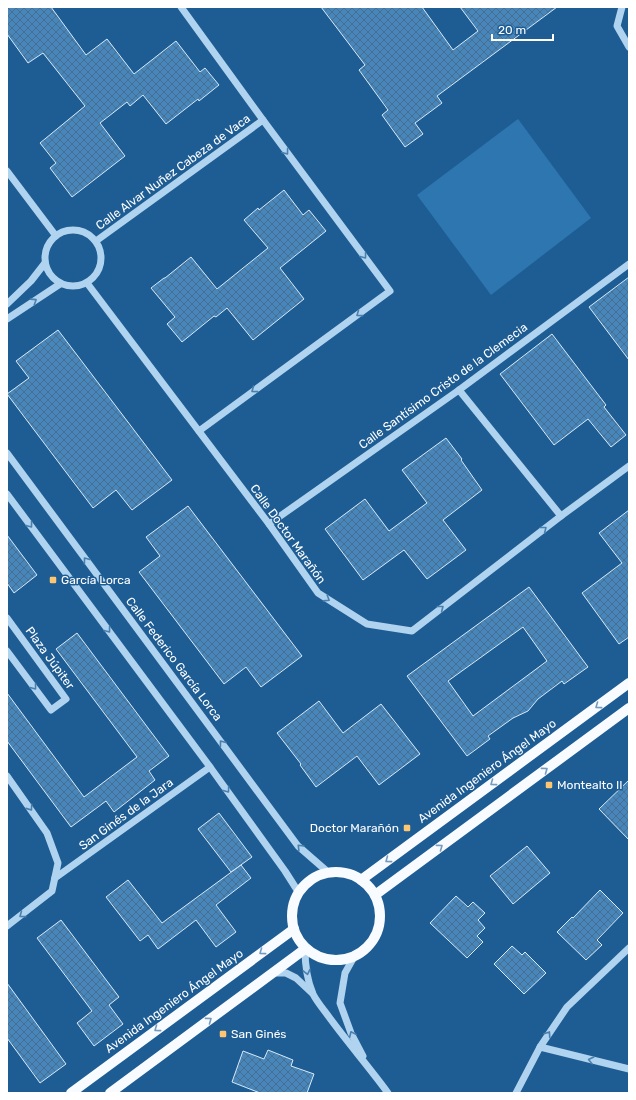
<svg xmlns="http://www.w3.org/2000/svg" width="636" height="1100" font-family="Rubik,sans-serif">
  <defs>
    <pattern id="building-cross-hatch" width="8" height="8" patternUnits="userSpaceOnUse"><rect width="8" height="8" fill="#4686bb"/><path d="M0 0l8 8M0 8l8-8" fill="none" stroke="#486f8f"/></pattern>
  </defs>
  <rect width="100%" height="100%" fill="#1e5d94"/>
  <polygon fill="#2e76b0" points="518,119 591,218 491,295 417,195"/>
  <g fill="url(#building-cross-hatch)" stroke="#d7eafa" fill-rule="evenodd">
    <polygon points="7,7 51,7 86,55 107,39 134,74 176,41 200,72 205,68 219,85 199,101 198,99 166,124 143,95 130,106 127,102 100,123 125,156 72,197 50,168 56,163 40,143 85,106 43,53 28,63 7,34"/>
    <polygon points="321,7 422,7 453,50 478,31 460,7 557,7 437,96 442,103 415,123 423,134 405,147 382,115 388,110 359,70 365,65"/>
    <polygon points="284,190 303,215 309,210 326,231 280,268 304,299 253,340 227,308 216,317 214,316 182,342 167,324 175,317 151,288 164,278 165,278 191,257 217,289 268,248 244,220 258,208 259,210"/>
    <polygon points="629,277 629,360 589,307"/>
    <polygon points="58,330 172,480 132,510 116,490 93,508 7,394 29,378 16,361"/>
    <polygon points="552,334 606,405 604,407 626,435 611,447 588,419 554,445 500,374"/>
    <polygon points="446,438 462,459 461,460 482,490 443,520 466,550 427,579 404,550 363,580 325,529 365,499 389,531 427,503 402,470"/>
    <polygon points="188,506 302,656 261,687 246,667 224,684 139,572 160,556 146,537"/>
    <polygon points="629,510 629,637 619,644 582,593 622,563 599,533"/>
    <polygon points="7,535 37,575 14,593 7,583"/>
    <path d="M529,587l59,80 -24,17 -2,-3 -24,18 -10,12 -15,7 -25,18 2,3 -23,17 -60,-80zM523,627l24,34 -74,55 -25,-35z"/>
    <polygon points="77,633 169,756 149,771 155,780 114,812 106,801 71,827 7,741 7,693 84,797 137,757 56,649"/>
    <polygon points="319,701 343,733 381,704 420,754 379,785 357,756 316,787 300,765 301,764 277,733"/>
    <polygon points="629,780 629,840 599,809"/>
    <polygon points="219,813 252,857 231,872 198,829"/>
    <polygon points="527,846 550,873 513,904 490,876"/>
    <polygon points="241,865 251,878 216,905 236,932 216,947 196,920 158,949 148,935 140,941 106,897 128,880 162,923"/>
    <polygon points="600,890 623,913 597,940 602,945 586,960 557,932 572,917 573,918"/>
    <polygon points="456,896 468,907 473,902 485,913 478,920 485,928 477,936 483,942 467,958 430,923"/>
    <polygon points="61,920 119,997 109,1005 123,1024 94,1046 77,1023 92,1011 37,938"/>
    <polygon points="512,946 522,955 525,952 546,973 524,994 494,964"/>
    <polygon points="7,983 66,1064 40,1083 7,1038"/>
    <polygon points="268,1050 293,1060 291,1066 314,1074 307,1093 260,1093 232,1082 243,1051 264,1059"/>
  </g>
  <g fill="none" stroke-linecap="round" stroke-linejoin="round">
    <g stroke="#b0d3ef" stroke-width="7">
      <polyline points="181,7 263,120 390,291 199,431"/>
      <polyline points="622,7 617,26 629,47"/>
      <polyline points="7,171 56,236"/>
      <circle cx="73" cy="258" r="28"/>
      <polyline points="96,241 263,120"/>
      <polyline points="87,283 269,524 318,593 367,624 412,631 561,516 629,466"/>
      <polyline points="7,304 31,281 45,263"/>
      <polyline points="7,319 60,284"/>
      <polyline points="459,390 561,516"/>
      <polyline points="7,453 298,846 329,873"/>
      <polyline points="7,494 210,767 285,871 299,893"/>
      <polyline points="269,524 459,390 629,264"/>
      <polyline points="7,618 66,699 51,710 7,651"/>
      <polyline points="7,776 47,833 58,863 52,891 7,926"/>
      <polyline points="55,878 210,767"/>
      <path d="M305,949c0,15 2,31 8,45 4,8 11,16 16,23 19,26 40,50 59,76"/>
      <polyline points="354,957 345,973 340,1003 351,1033 363,1056"/>
      <polyline points="273,973 286,973 296,978 312,993"/>
      <polyline points="540,1047 629,1069"/>
      <polyline points="516,1093 540,1047 567,1007 629,948"/>
    </g>
    <g stroke="#f8fbff" stroke-width="10">
      <circle cx="336" cy="916" r="44"/>
      <polyline points="361,880 629,683"/>
      <polyline points="375,895 629,708"/>
      <polyline points="71,1093 294,929"/>
      <polyline points="110,1093 305,949"/>
    </g>
  </g>
  <defs><path id="oneway-chevron" d="M-2-3.5L2.5 0L-2 3.5" fill="none" stroke-width="1.6" stroke-linecap="round" stroke-linejoin="round"/></defs>
  <g stroke="#4a80af">
    <use href="#oneway-chevron" transform="translate(286 152) rotate(53)"/>
    <use href="#oneway-chevron" transform="translate(364 256) rotate(53)"/>
    <use href="#oneway-chevron" transform="translate(34 301) rotate(-33)"/>
    <use href="#oneway-chevron" transform="translate(359 314) rotate(144)"/>
    <use href="#oneway-chevron" transform="translate(254 390) rotate(144)"/>
    <use href="#oneway-chevron" transform="translate(30 525) rotate(53)"/>
    <use href="#oneway-chevron" transform="translate(544 529) rotate(-38)"/>
    <use href="#oneway-chevron" transform="translate(86 560) rotate(-127)"/>
    <use href="#oneway-chevron" transform="translate(327 599) rotate(32)"/>
    <use href="#oneway-chevron" transform="translate(441 608) rotate(-38)"/>
    <use href="#oneway-chevron" transform="translate(108 630) rotate(53)"/>
    <use href="#oneway-chevron" transform="translate(34 687) rotate(53)"/>
    <use href="#oneway-chevron" transform="translate(222 743) rotate(-127)"/>
    <use href="#oneway-chevron" transform="translate(227 790) rotate(54)"/>
    <use href="#oneway-chevron" transform="translate(30 808) rotate(55)"/>
    <use href="#oneway-chevron" transform="translate(300 847) rotate(-134)"/>
    <use href="#oneway-chevron" transform="translate(22 915) rotate(143)"/>
    <use href="#oneway-chevron" transform="translate(307 972) rotate(78)"/>
    <use href="#oneway-chevron" transform="translate(352 1034) rotate(-114)"/>
    <use href="#oneway-chevron" transform="translate(548 1034) rotate(-56)"/>
    <use href="#oneway-chevron" transform="translate(591 1060) rotate(-166)"/>
  </g>
  <g stroke="#759cbf">
    <use href="#oneway-chevron" transform="translate(598 706) rotate(144)"/>
    <use href="#oneway-chevron" transform="translate(545 770) rotate(-36)"/>
    <use href="#oneway-chevron" transform="translate(493 783) rotate(144)"/>
    <use href="#oneway-chevron" transform="translate(440 847) rotate(-36)"/>
    <use href="#oneway-chevron" transform="translate(388 860) rotate(143)"/>
    <use href="#oneway-chevron" transform="translate(262 952) rotate(144)"/>
    <use href="#oneway-chevron" transform="translate(209 1020) rotate(-36)"/>
    <use href="#oneway-chevron" transform="translate(157 1029) rotate(144)"/>
  </g>
  <g fill="#fdc670" stroke="#1e5d94" stroke-width="1.5">
    <rect x="49" y="576" width="8" height="8" rx="2"/>
    <rect x="545" y="781" width="8" height="8" rx="2"/>
    <rect x="403" y="824" width="8" height="8" rx="2"/>
    <rect x="219" y="1030" width="8" height="8" rx="2"/>
  </g>
  <g text-anchor="middle" stroke-width="3" stroke-linejoin="round" paint-order="stroke">
    <g font-size="12" fill="#fff" stroke="#1e5d94">
      <text transform="translate(173 172) rotate(-36)" y="4">Calle Alvar Nuñez Cabeza de Vaca</text>
      <text transform="translate(443 386) rotate(-36)" y="4">Calle Santísimo Cristo de la Clemecia</text>
      <text transform="translate(288 534) rotate(54)" y="4">Calle Doctor Marañón</text>
      <text transform="translate(50 658) rotate(54)" y="4">Plaza Júpiter</text>
      <text transform="translate(174 659) rotate(53)" y="4">Calle Federico García Lorca</text>
      <text transform="translate(487 771) rotate(-36)" y="4">Avenida Ingeniero Ángel Mayo</text>
      <text transform="translate(126 814) rotate(-36)" y="4">San Ginés de la Jara</text>
      <text transform="translate(174 1001) rotate(-36)" y="4">Avenida Ingeniero Ángel Mayo</text>
    </g>
    <g font-size="12" fill="#fff" stroke="#1e5d94" text-anchor="start">
      <text x="61" y="584">García Lorca</text>
      <text x="557" y="789">Montealto II</text>
      <text x="399" y="832" text-anchor="end">Doctor Marañón</text>
      <text x="231" y="1038">San Ginés</text>
    </g>
  </g>
  <rect width="636" height="1100" fill="none" stroke="#ffffff" stroke-width="16"/>
  <path d="M492 34v6h61v-6" fill="none" stroke="#ffffff" stroke-width="2"/>
  <text x="498" y="34" font-size="12" fill="#ffffff" stroke="#1e5d94" stroke-width="3" paint-order="stroke">20 m</text>
</svg>
